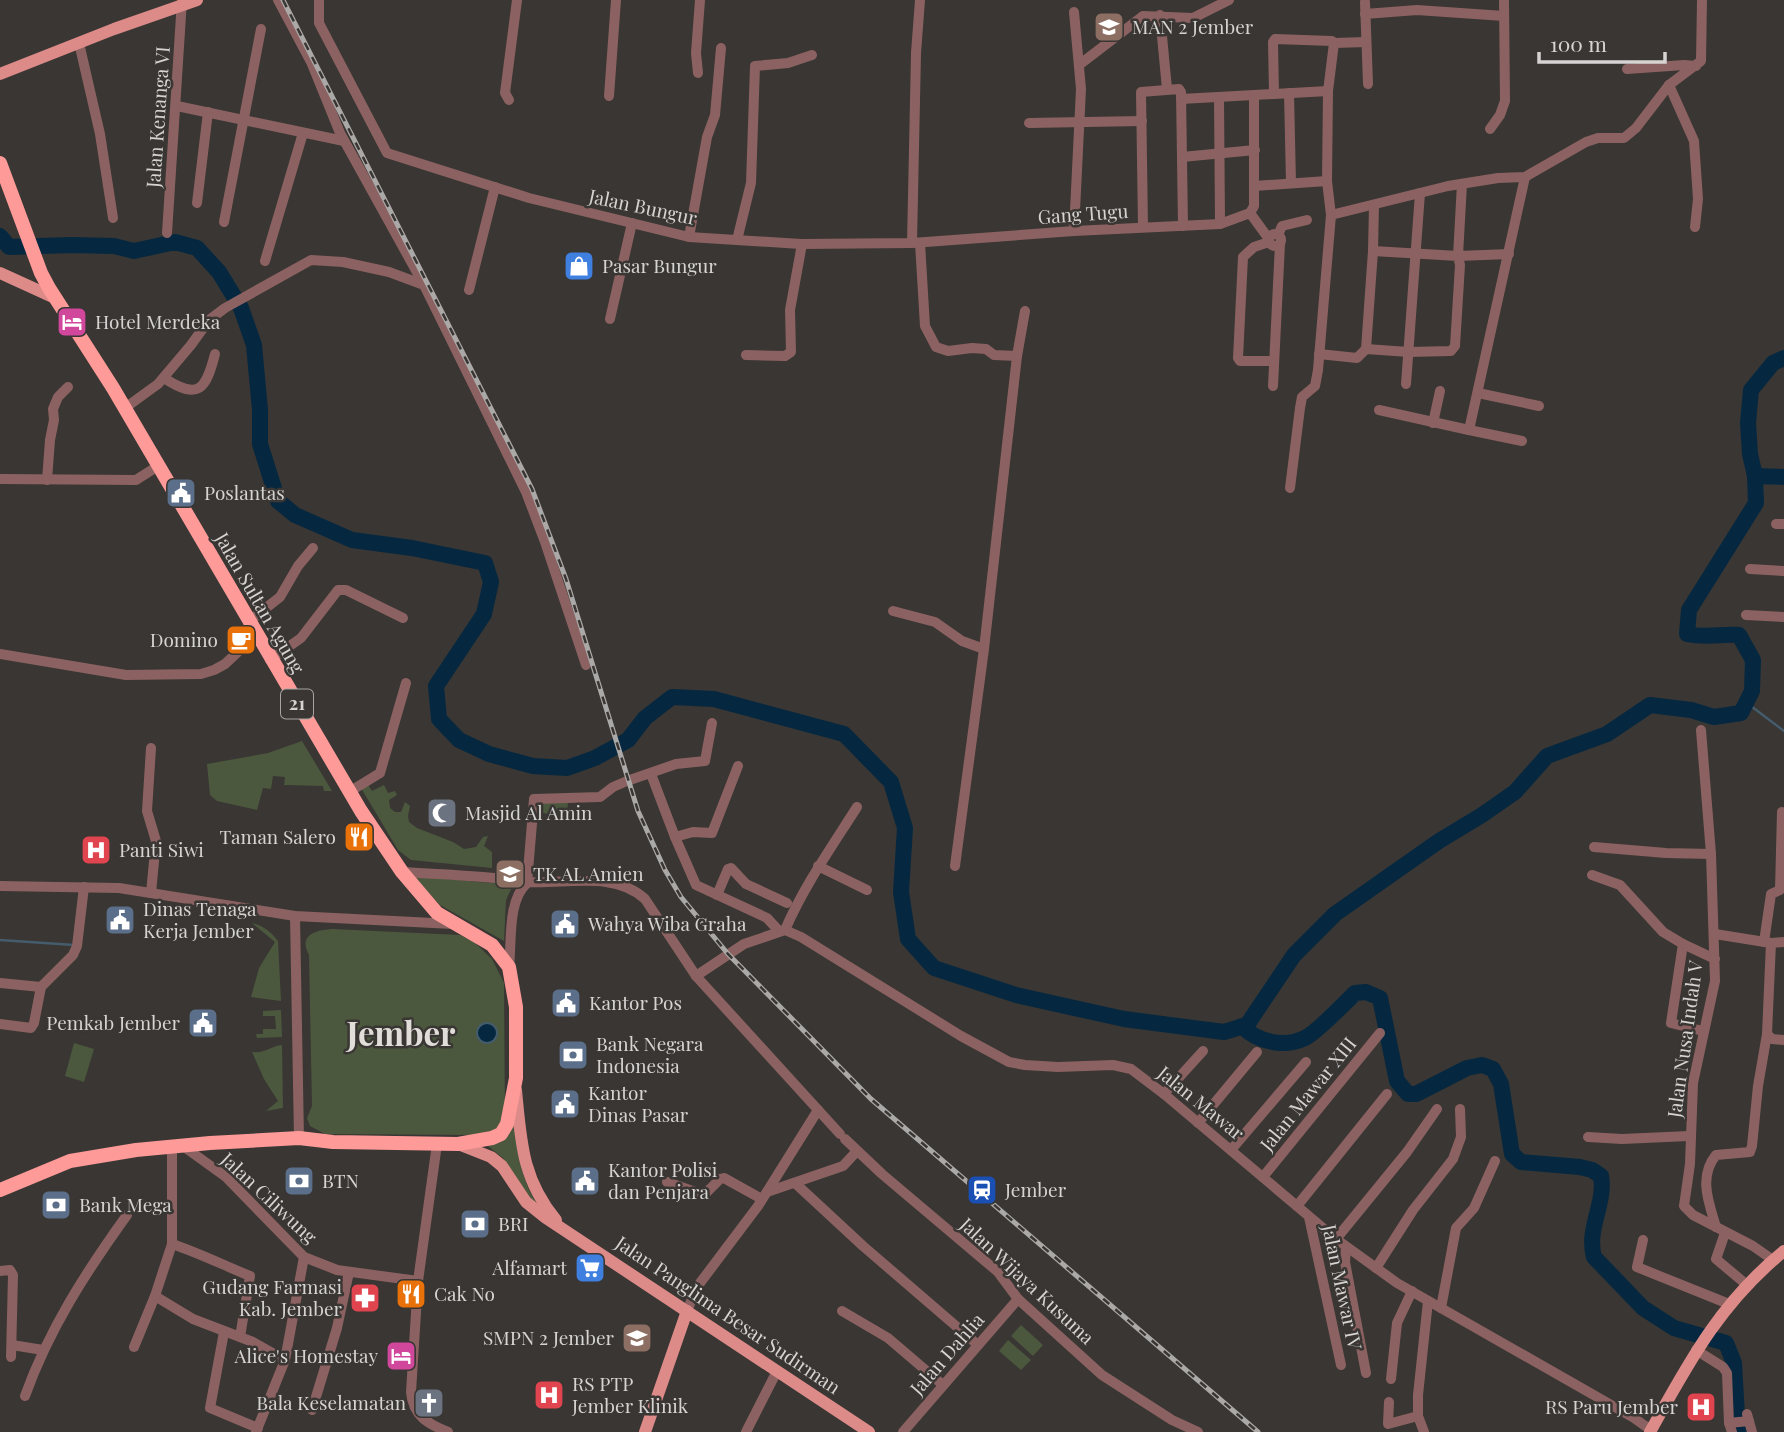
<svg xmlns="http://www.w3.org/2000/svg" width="1784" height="1432" font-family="'Playfair Display',serif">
  <rect width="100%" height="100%" fill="#393633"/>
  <g fill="#4b583e">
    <polygon points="302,741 332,791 324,791 323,786 284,785 285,777 273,776 271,789 263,788 257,810 217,801 210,795 207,764 268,753"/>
    <polygon points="368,785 372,791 384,785 388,793 395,791 397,795 389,800 390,808 395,812 401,812 405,802 410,806 408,816 409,822 417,828 453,842 464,849 476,847 483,837 488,836 484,846 492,852 492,868 411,860 398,850 361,788"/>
    <polygon points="538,801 568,801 567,817 543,813 543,809 537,808"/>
    <polygon points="413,876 513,885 506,900 504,941 440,905"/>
    <path d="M252,923c12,3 19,9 26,18l3,60 -30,-4 8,-29 16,-26z"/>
    <path d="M332,929l128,6 14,7 18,17 12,24 1,134 -9,14 -15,4 -156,-1 -15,-8 -3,-8 5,-12 -3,-151c-11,-20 7,-25 23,-26z"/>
    <polygon points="281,1010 282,1037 257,1038 256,1034 263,1034 263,1029 276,1029 275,1016 263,1016 263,1011"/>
    <polygon points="74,1043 94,1049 84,1082 65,1076"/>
    <path d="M282,1045l1,63 -17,3 12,-10 -14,-22 -12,-27c12,2 19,-6 30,-7z"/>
    <path d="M515,1115c1,32 4,60 22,89l-2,1 -32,-47 -15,-12z"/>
    <polygon points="1021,1325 1043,1345 1033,1356 1011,1336"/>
    <polygon points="1008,1340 1031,1360 1021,1370 999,1351"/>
  </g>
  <circle fill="#052840" stroke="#445c6c" stroke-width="2" cx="487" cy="1033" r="10"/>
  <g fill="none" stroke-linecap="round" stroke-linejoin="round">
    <g stroke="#445c6c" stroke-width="2.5">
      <polyline points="1747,703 1784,731"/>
      <polyline points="0,940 74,945"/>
    </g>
    <g stroke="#052840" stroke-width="16">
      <path d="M0,236l9,11 62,-2 43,1 20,5 41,-9 22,6 22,24 22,36 13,37 6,65v34l18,57 17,14 57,25 60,8 73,15 6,19 -7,32 -48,72 3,33 20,21 30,14 44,12 34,2 28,-10 33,-18 17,-22 27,-21 42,2 130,35 47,48 14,46 -4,64 7,47 26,29 82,27 108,24 100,13 23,-7 47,-70 41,-41 104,-73 43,-26 33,-23 32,-36 60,-22 43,-29 41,5 23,7 27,-4 11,-22 1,-31 -14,-25c-18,-1 -34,3 -52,-1l2,-24 67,-107 -1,-27 -5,-22 -2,-31 3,-33 22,-27 11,-5"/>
      <polyline points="1755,476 1784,477"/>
      <path d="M1242,1026c15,16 42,22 63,12 12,-6 39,-34 50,-45l11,-1 14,6 17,83 11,13h8l51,-26 15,-3 11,4 8,15 11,70 9,8 59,5 12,3 9,6c5,28 -15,53 -7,81l49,51 31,20 52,15 8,20 3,53 7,16"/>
    </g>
    <g stroke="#8b6261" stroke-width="10">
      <polyline points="278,0 312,64 340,133 424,285 526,492 545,542 586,665"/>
      <polyline points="319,0 319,23 387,153 529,198 689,237 801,244 912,243 1074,231 1220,224 1250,213 1254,206 1254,95"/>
      <polyline points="1365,2 1368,84"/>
      <polyline points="1074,12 1081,89 1074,231"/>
      <polyline points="1365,14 1417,10 1504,16"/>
      <polyline points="1160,15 1167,89"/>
      <polyline points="79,43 100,134 113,218"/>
      <polyline points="1079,65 1143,16 1193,18 1229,0"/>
      <polyline points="1627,69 1684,65 1696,66"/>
      <polyline points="698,73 696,53 700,0"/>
      <polyline points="1274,93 1273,42 1275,39 1332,41 1334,43 1366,42"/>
      <polyline points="1289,93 1291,183"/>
      <polyline points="609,96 616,0"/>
      <polyline points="1219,97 1220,224"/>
      <polyline points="1181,99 1328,91"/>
      <polyline points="509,100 505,93 517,0"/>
      <polyline points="177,106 344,141"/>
      <polyline points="1029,123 1142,121"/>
      <polyline points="1490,129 1500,115 1505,101 1504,0"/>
      <polyline points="1182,157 1255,150"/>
      <polyline points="1462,184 1458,256 1509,254"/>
      <polyline points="1254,186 1327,181"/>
      <polyline points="197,203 208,112"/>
      <polyline points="1250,213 1269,239"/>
      <polyline points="1331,215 1448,186 1498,178 1525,177 1586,142 1598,138 1624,138 1636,128 1669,85"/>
      <polyline points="224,222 261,29"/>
      <polyline points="1143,227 1141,92 1179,89 1181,92 1183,226"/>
      <polyline points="1695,227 1698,199 1694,141 1669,85 1701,61 1702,0"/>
      <polyline points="167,233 182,0"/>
      <circle cx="1275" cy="240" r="6"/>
      <polyline points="1278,235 1282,226 1307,220"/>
      <polyline points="689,237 707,137 715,115 721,48"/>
      <polyline points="737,240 751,183 755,66 788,63 812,55"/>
      <polyline points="1269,242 1254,247 1243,257 1238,358 1240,361 1274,361"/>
      <polyline points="912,243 916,53 920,0"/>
      <polyline points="920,243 925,326 936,347 948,351 972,348 986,349 994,355 1017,356"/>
      <polyline points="265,261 303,133"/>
      <polyline points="469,290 495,187"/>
      <polyline points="610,319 632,223"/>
      <polyline points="1366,349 1409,352 1451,351 1455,346 1460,265 1458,256 1373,251"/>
      <polyline points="1319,354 1357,358 1366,349 1373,251 1374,205"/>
      <polyline points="746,355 785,356 791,352 790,310 802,244"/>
      <path d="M164,378c35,23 42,11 51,-24"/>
      <polyline points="1406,384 1420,193"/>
      <polyline points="1273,386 1280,244"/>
      <polyline points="1478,393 1539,406"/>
      <polyline points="125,408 158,384 191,345 209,320 225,308 311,260 343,262 389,272 424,285"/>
      <polyline points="1379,410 1469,430 1525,177"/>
      <polyline points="1433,423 1440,391"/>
      <polyline points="1469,430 1522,441"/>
      <polyline points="0,479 136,480 158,466"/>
      <polyline points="47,480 50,440 54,420 53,409 58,397 68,387"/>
      <polyline points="1290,488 1300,408 1302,397 1315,386 1318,370 1331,215 1327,181 1328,91 1334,43"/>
      <polyline points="1776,524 1784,524"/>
      <polyline points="1750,569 1784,571"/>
      <polyline points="893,611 935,622 962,641 984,649"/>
      <polyline points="1746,615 1784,617"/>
      <polyline points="248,622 280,597 298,566 313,548"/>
      <polyline points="0,654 126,675 201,674 214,670 225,664 256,635"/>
      <polyline points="270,660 301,638 338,590 346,590 403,618"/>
      <polyline points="1701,730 1711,854 1715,981 1693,1083 1690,1164 1684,1206 1693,1215 1753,1246 1773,1260"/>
      <polyline points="151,748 147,811 156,841 151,893"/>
      <polyline points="651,774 675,837 696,885 767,918 779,931"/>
      <polyline points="349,792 380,773 406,683"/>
      <polyline points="675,837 693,832 712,833 738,766"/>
      <polyline points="1594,847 1666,853 1711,854"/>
      <polyline points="818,866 867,890"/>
      <polyline points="955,866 984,649 1017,356 1025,311"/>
      <path d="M402,872c31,2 62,3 92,6 11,1 21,4 32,4 38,3 88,-12 119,17l51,77 144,158"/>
      <polyline points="1592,875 1620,885 1663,932 1683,944 1671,1023 1703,1031"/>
      <polyline points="527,883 534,799 600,797 613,787 627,781 676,764 705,761 712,723"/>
      <polyline points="0,886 119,888 295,916 453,924"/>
      <polyline points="717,895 728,869 731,868 746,884 787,903"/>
      <polyline points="295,916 299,1138"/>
      <path d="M785,930c19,-44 46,-82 72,-123"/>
      <polyline points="1715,934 1771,943 1784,942"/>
      <polyline points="1764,942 1771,894 1780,890 1782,812"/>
      <polyline points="1683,944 1715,959"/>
      <path d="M509,967c3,-25 -2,-66 18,-84"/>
      <polyline points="696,976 744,944 785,930 801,937 961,1036 1009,1062 1025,1065 1058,1067 1113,1065 1131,1069 1164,1094 1336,1239 1397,1283 1634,1418 1651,1430"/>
      <polyline points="0,983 41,987 73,955 77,946 84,887"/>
      <polyline points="0,1024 31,1028 34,1023 41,987"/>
      <polyline points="1767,1034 1772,1039 1784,1040"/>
      <polyline points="1164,1094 1203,1051"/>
      <polyline points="1198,1123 1257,1052"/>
      <polyline points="1588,1137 1622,1139 1689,1136"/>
      <polyline points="845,1139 882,1174 998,1272 1018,1299 1102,1375 1172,1420 1198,1432"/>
      <path d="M437,1144l-19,137 -7,111c2,24 17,32 37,40"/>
      <polyline points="183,1146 226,1177 304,1257 337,1270 418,1281"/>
      <polyline points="1231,1150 1306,1062"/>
      <polyline points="1263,1177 1380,1033"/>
      <polyline points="667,1182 704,1195 720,1179 724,1178 762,1199"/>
      <polyline points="795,1183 863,1246 978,1345"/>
      <polyline points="767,1192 843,1166 857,1151"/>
      <polyline points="1297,1206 1387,1094"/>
      <polyline points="1309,1217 1341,1365"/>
      <path d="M1716,1227c-7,-24 -18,-50 0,-72l34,-3 2,-6 6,-60 9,-52 4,-91"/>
      <polyline points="1725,1233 1716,1259 1747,1285"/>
      <polyline points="1336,1239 1407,1152 1437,1109"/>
      <polyline points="1643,1240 1637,1267 1729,1304"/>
      <path d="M172,1244c27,9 51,21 78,32l-10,61"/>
      <polyline points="1346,1247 1345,1262 1366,1373"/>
      <polyline points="1376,1268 1413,1210 1453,1159 1461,1137 1460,1109"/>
      <polyline points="0,1271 10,1270 13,1275 11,1357"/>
      <polyline points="155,1296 193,1319 253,1342 285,1360"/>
      <polyline points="1441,1308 1456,1228 1474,1208 1495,1161"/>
      <polyline points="687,1311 697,1287 758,1206 818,1110"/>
      <polyline points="842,1311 888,1338 943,1385"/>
      <polyline points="224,1332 210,1408 258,1428"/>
      <polyline points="12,1345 43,1350"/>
      <polyline points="134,1347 155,1296 172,1244 172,1146"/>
      <polyline points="1696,1350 1723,1367 1727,1373 1729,1423 1732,1432"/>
      <polyline points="1391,1379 1397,1323 1412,1291"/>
      <path d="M25,1396c24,-67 61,-124 102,-181"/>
      <polyline points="1389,1402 1388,1424 1418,1416"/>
      <polyline points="312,1410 337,1328 349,1272"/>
      <polyline points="1747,1414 1752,1432"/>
      <polyline points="1729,1423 1749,1421"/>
      <polyline points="256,1432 285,1360 304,1257"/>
      <polyline points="746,1432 777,1371"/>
      <polyline points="903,1432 1018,1299"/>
      <polyline points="1424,1432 1418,1416 1418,1395 1428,1301"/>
    </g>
    <g stroke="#dd8b89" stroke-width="12">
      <polyline points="0,74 114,29 197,0"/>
      <polyline points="0,273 55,298"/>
      <path d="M516,1090c5,52 6,89 40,130"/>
      <polyline points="458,1144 491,1157 502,1166 526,1202 546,1218 869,1432"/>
      <polyline points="645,1432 687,1311"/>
      <path d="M1650,1432c39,-70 70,-129 134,-181"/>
    </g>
    <polyline stroke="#fe9a98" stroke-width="14" points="0,163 41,273 49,288 113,388 361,811 402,872 437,913 492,945 509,967 516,1007 516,1078 507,1124 501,1134 492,1138 458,1144 333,1142 299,1138 210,1143 136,1150 70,1161 0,1190"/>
    <g stroke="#aba9a7" stroke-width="5">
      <polyline id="rail" points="283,0 532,489 566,579 638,811 665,870 681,897 728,954 871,1099 1258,1432"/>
    </g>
    <use href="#rail" stroke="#393633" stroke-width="2.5" stroke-dasharray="8" stroke-linecap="butt"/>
  </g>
  <defs>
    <g id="school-square" transform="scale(1.575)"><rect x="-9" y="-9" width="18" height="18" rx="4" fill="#8d6e63" stroke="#393633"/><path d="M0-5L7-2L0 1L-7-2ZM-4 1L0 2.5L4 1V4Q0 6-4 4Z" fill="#fff"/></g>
    <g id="shop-square" transform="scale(1.575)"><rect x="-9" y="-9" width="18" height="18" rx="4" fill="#3f7fe0" stroke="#393633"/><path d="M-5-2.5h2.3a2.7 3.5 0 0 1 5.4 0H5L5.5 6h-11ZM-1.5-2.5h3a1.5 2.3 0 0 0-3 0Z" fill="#fff"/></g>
    <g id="hotel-square" transform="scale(1.575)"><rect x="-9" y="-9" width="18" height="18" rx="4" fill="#d1479c" stroke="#393633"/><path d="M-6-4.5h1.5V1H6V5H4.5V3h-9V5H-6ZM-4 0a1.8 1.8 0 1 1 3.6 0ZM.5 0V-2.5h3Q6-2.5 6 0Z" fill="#fff"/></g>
    <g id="civic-square" transform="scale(1.575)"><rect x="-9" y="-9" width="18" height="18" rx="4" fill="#5c6f8a" stroke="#393633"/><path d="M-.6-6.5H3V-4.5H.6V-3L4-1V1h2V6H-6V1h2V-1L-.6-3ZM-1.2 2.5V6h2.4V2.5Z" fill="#fff"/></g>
    <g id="cafe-square" transform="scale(1.575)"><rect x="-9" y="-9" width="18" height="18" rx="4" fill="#e8710a" stroke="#393633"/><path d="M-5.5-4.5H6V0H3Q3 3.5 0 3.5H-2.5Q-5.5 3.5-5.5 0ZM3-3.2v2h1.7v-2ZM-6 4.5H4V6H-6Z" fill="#fff"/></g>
    <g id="mosque-square" transform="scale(1.575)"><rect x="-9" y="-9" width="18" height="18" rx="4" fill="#6b7280" stroke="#393633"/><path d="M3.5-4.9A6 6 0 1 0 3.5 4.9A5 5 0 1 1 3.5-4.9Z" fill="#fff"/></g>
    <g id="restaurant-square" transform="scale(1.575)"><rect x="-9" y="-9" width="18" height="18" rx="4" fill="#e8710a" stroke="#393633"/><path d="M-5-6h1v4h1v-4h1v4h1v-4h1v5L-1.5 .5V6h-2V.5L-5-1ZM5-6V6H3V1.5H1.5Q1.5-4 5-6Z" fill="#fff"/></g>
    <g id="hospital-square" transform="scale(1.575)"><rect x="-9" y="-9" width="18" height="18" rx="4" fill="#e0444e" stroke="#393633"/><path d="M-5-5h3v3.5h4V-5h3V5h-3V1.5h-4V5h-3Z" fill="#fff"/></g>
    <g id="bank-square" transform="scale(1.575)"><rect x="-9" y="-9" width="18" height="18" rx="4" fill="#5c6f8a" stroke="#393633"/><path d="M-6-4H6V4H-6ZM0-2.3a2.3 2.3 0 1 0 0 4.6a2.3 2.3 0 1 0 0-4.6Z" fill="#fff"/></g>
    <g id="station-square" transform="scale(1.575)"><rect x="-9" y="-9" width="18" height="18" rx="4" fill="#1a4fb4" stroke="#393633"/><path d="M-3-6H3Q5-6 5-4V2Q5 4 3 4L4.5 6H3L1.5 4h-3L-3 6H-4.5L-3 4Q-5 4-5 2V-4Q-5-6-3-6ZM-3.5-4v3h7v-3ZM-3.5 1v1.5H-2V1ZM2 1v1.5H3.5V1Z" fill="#fff"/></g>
    <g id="supermarket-square" transform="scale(1.575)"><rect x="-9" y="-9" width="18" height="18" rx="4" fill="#3f7fe0" stroke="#393633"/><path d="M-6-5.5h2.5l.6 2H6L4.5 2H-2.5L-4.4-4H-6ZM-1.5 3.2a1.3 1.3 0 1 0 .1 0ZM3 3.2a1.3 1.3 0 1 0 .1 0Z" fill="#fff"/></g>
    <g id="pharmacy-square" transform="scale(1.575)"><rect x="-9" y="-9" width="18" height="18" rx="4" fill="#e0444e" stroke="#393633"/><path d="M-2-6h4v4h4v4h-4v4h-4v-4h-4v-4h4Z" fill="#fff"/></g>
    <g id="church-square" transform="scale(1.575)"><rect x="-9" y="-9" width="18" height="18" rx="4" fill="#6b7280" stroke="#393633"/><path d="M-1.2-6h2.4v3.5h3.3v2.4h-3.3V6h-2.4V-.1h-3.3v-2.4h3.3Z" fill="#fff"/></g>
  </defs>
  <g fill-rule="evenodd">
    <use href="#school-square" x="1109" y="27"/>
    <use href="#shop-square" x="579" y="266"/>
    <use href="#hotel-square" x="72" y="322"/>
    <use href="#civic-square" x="181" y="493"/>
    <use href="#cafe-square" x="241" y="640"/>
    <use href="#mosque-square" x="442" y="813"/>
    <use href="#restaurant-square" x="359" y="837"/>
    <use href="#hospital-square" x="96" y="850"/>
    <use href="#school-square" x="510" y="874"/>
    <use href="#civic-square" x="120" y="920"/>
    <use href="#civic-square" x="565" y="924"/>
    <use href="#civic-square" x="566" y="1003"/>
    <use href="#civic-square" x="203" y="1023"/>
    <use href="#bank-square" x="573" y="1055"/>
    <use href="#civic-square" x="565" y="1104"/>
    <use href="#bank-square" x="299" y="1181"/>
    <use href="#civic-square" x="585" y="1181"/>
    <use href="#station-square" x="982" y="1190"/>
    <use href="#bank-square" x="56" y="1205"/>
    <use href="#bank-square" x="475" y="1224"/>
    <use href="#supermarket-square" x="590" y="1268"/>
    <use href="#restaurant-square" x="411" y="1294"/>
    <use href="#pharmacy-square" x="365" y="1298"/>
    <use href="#school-square" x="637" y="1338"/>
    <use href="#hotel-square" x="401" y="1356"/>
    <use href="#hospital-square" x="549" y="1395"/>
    <use href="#church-square" x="429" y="1403"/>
    <use href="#hospital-square" x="1701" y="1407"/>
  </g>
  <g text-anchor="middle" stroke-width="5" stroke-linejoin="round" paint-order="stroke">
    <rect fill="#393633" stroke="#a7a5a3" stroke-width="2" x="281" y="689.5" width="32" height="29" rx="5"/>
    <g font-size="18" font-weight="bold" fill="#d6d4d3">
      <text x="297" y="710">21</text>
    </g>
    <g font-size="19" fill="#d6d4d3" stroke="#393633" text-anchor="start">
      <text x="1132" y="34">MAN 2 Jember</text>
      <text x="602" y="273">Pasar Bungur</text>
      <text x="95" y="329">Hotel Merdeka</text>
      <text x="204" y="500">Poslantas</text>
      <text x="218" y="647" text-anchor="end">Domino</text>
      <text x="465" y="820">Masjid Al Amin</text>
      <text x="336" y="844" text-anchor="end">Taman Salero</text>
      <text x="119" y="857">Panti Siwi</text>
      <text x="533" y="881">TK AL Amien</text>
      <text x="143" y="916">Dinas Tenaga<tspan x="143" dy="22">Kerja Jember</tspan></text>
      <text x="588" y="931">Wahya Wiba Graha</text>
      <text x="589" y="1010">Kantor Pos</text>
      <text x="180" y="1030" text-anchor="end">Pemkab Jember</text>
      <text x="596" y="1051">Bank Negara<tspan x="596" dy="22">Indonesia</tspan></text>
      <text x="588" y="1100">Kantor<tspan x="588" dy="22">Dinas Pasar</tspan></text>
      <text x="608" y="1177">Kantor Polisi<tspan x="608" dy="22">dan Penjara</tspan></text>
      <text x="322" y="1188">BTN</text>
      <text x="1005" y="1197">Jember</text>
      <text x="79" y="1212">Bank Mega</text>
      <text x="498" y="1231">BRI</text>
      <text x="567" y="1275" text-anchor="end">Alfamart</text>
      <text x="342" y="1294" text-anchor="end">Gudang Farmasi<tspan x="342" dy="22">Kab. Jember</tspan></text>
      <text x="434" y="1301">Cak No</text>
      <text x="614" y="1345" text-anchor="end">SMPN 2 Jember</text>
      <text x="378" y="1363" text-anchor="end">Alice's Homestay</text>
      <text x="572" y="1391">RS PTP<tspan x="572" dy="22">Jember Klinik</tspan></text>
      <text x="406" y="1410" text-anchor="end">Bala Keselamatan</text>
      <text x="1678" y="1414" text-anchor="end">RS Paru Jember</text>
    </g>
    <g font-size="19" fill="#d6d4d3" stroke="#393633">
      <text transform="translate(158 117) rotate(-86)" y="7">Jalan Kenanga VI</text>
      <text transform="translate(643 207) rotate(12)" y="7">Jalan Bungur</text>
      <text transform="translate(1083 214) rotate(-4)" y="7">Gang Tugu</text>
      <text transform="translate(260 603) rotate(60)" y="7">Jalan Sultan Agung</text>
      <text transform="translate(1685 1039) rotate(-82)" y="7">Jalan Nusa Indah V</text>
      <text transform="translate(1308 1094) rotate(-51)" y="7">Jalan Mawar XIII</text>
      <text transform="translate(1201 1103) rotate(39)" y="7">Jalan Mawar</text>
      <text transform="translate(269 1198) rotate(43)" y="7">Jalan Ciliwung</text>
      <text transform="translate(1027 1281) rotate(43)" y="7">Jalan Wijaya Kusuma</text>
      <text transform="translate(1342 1287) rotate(78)" y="7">Jalan Mawar IV</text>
      <text transform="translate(728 1315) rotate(34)" y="7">Jalan Panglima Besar Sudirman</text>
      <text transform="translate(947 1354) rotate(-49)" y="7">Jalan Dahlia</text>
    </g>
    <g font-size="33" font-weight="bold" fill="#e1deda" stroke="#393633">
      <text x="401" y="1046">Jember</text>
    </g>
  </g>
  <path d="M1539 52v10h126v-10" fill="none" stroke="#d6d4d3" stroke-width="3.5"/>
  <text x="1550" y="52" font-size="21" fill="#d6d4d3" stroke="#393633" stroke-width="5" paint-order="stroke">100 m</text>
</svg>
